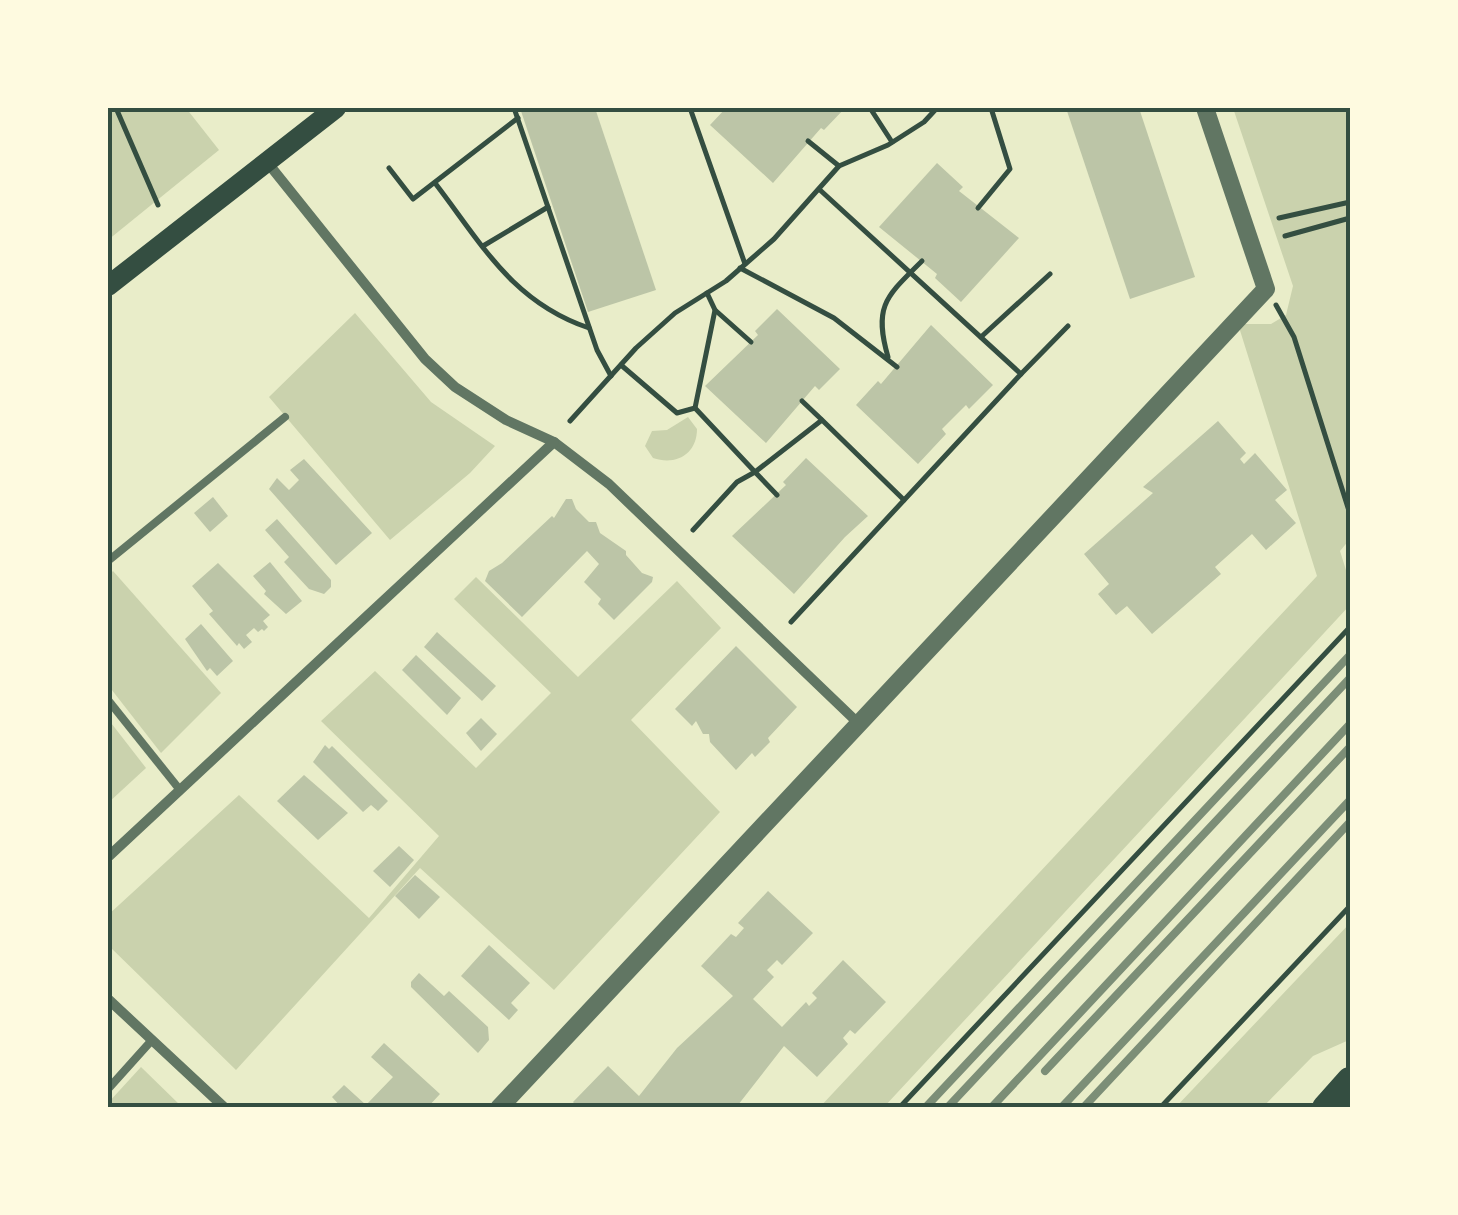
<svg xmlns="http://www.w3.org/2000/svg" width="1458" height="1215" font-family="'Source Sans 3',sans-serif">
  <rect width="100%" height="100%" fill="#e9edc9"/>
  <g fill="#cad2ad">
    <polygon points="108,108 186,108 219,150 108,240"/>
    <polygon points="1233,108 1350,108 1350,539 1340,551 1350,583 1350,605 884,1107 819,1108 1317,576 1238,324 1271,324 1286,315 1293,286"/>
    <polygon points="355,313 431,402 495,446 470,473 390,540 269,397"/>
    <path d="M688,417l9,12c0,25 -21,37 -44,29l-8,-12 7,-15 15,-1z"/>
    <polygon points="113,571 221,693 161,753 108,685 108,576"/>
    <polygon points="476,577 578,677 677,581 721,628 631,720 720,812 554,990 420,868 236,1070 108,945 108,915 239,795 369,918 439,836 321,721 375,671 476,768 551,693 454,599"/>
    <polygon points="108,719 146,768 108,803"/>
    <polygon points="1350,923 1349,1040 1313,1056 1263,1107 1176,1107"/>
    <polygon points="141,1067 182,1107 108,1107 108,1103"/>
  </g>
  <g fill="#bcc5a7">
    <polygon points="520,108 595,108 656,290 588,312"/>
    <polygon points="726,108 845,108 824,130 821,128 773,183 710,125"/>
    <polygon points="1066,108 1139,108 1195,277 1130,299"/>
    <polygon points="937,163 963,187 959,191 1019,238 961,302 935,278 937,274 879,227"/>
    <polygon points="777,309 840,369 819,390 815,386 766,443 705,386 758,335 755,331"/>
    <polygon points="931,325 993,385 969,409 966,405 942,429 946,434 918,464 856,405 878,381 881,384"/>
    <polygon points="1218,421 1246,453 1240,459 1244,464 1255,453 1287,490 1275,500 1296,523 1266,550 1252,534 1215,567 1221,574 1152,634 1127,606 1116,615 1098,594 1109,584 1084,554 1153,493 1143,487"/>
    <polygon points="806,458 868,516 845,537 794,594 732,536 786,485 783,482"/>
    <polygon points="304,459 372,533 336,565 269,489 277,478 289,490 299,480 290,470"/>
    <polygon points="213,497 228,516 210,532 194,513"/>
    <polygon points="566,499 572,499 576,509 589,522 596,522 600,533 626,551 626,555 642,573 653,577 652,582 614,620 598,604 601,599 584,582 599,564 587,551 522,617 485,581 489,571 502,563 552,516 554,518"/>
    <polygon points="277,519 331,580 331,587 324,594 309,589 284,562 289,557 265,530"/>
    <polygon points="270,562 302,601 286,614 264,594 266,591 253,576"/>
    <polygon points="218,563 270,615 263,621 268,627 264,631 262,629 258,632 254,628 246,635 252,642 244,649 239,643 237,646 209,614 213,611 192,586"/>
    <polygon points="201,624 233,661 217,676 210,668 207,671 185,639"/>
    <polygon points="437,632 496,686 482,701 424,647"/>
    <polygon points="736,646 797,707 768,738 770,742 755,757 752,753 736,770 710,742 709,734 703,734 696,721 692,726 675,709"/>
    <polygon points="416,655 461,698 447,715 402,670"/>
    <polygon points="481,718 497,734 481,751 466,733"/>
    <polygon points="325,745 329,749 332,746 388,801 378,811 371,805 363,812 313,762"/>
    <polygon points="304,775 348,813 318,840 277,801"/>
    <polygon points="399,846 414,860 390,887 373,871"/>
    <polygon points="415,875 440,897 419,919 395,896"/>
    <polygon points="768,891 813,933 782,965 777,960 767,970 774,977 753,999 782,1027 806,1002 809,1006 817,998 812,993 843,960 886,1002 855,1034 850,1030 843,1038 848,1044 817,1077 784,1046 738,1105 578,1108 573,1102 608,1066 639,1096 677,1048 733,996 701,966 731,934 736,937 744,928 738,923"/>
    <polygon points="489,945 530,983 511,1003 518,1010 509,1020 461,976"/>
    <polygon points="419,973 444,996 449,991 488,1027 489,1040 478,1053 411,987 411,982"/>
    <polygon points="384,1043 440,1094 427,1108 342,1108 332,1097 344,1085 366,1105 393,1077 371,1057"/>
  </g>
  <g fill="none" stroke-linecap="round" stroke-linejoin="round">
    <g stroke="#344e41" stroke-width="5">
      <polyline points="116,108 158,205"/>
      <polyline points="514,108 597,350 611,376"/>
      <polyline points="690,108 745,264"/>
      <polyline points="870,108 892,142"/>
      <polyline points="808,141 839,166"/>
      <polyline points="389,168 413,199 518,118"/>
      <path d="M435,183c47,61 77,119 154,145"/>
      <polyline points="820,190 1021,374 1068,326"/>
      <polyline points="978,208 1010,169 991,108"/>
      <polyline points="1279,218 1350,202"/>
      <polyline points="1285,236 1350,218"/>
      <polyline points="483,246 548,207"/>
      <polyline points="740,268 834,318 897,367"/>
      <polyline points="1276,305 1294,337 1350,514"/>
      <polyline points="715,310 751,342"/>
      <polyline points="981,337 1050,274"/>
      <path d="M888,357c-15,-52 -1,-61 34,-96"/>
      <polyline points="621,365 677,413 695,408 715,310 707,293"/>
      <polyline points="802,401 821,419"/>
      <polyline points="695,408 755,472 822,420 904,500"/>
      <polyline points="570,421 636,348 675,313 726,281 774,239 839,166 888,145 924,122 937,108"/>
      <polyline points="693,530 737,482 755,472 777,495"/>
      <polyline points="791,622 1021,374"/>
      <polyline points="899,1108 1350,627"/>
      <polyline points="1160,1108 1350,906"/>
    </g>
    <g stroke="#617663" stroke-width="8">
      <polyline points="108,561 285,417"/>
      <polyline points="108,700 180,790"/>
      <polyline points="108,1089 152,1040"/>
    </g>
    <g stroke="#617663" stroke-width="10">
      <polyline points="267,162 425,359 455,387 506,420 554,442 609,484 857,722"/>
      <polyline points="108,857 554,442"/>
      <polyline points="108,999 225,1108"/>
    </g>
    <polyline stroke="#617663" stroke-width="18" points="499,1108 1266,289 1205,108"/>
    <polyline stroke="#344e41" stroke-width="20" points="108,286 336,108"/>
    <polyline stroke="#344e41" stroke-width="28" points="1326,1108 1350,1081"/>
    <g stroke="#7c8e77" stroke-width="8">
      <polyline points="1045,1071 1350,747"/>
      <polyline points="925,1108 1350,655"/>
      <polyline points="947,1108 1350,678"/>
      <polyline points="991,1108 1350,724"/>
      <polyline points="1061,1108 1350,800"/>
      <polyline points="1083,1108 1350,822"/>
    </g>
  </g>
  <rect width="1458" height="1215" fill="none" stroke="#fefae0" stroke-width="220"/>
  <rect x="110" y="110" width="1238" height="995" fill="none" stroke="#344e41" stroke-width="4"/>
</svg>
